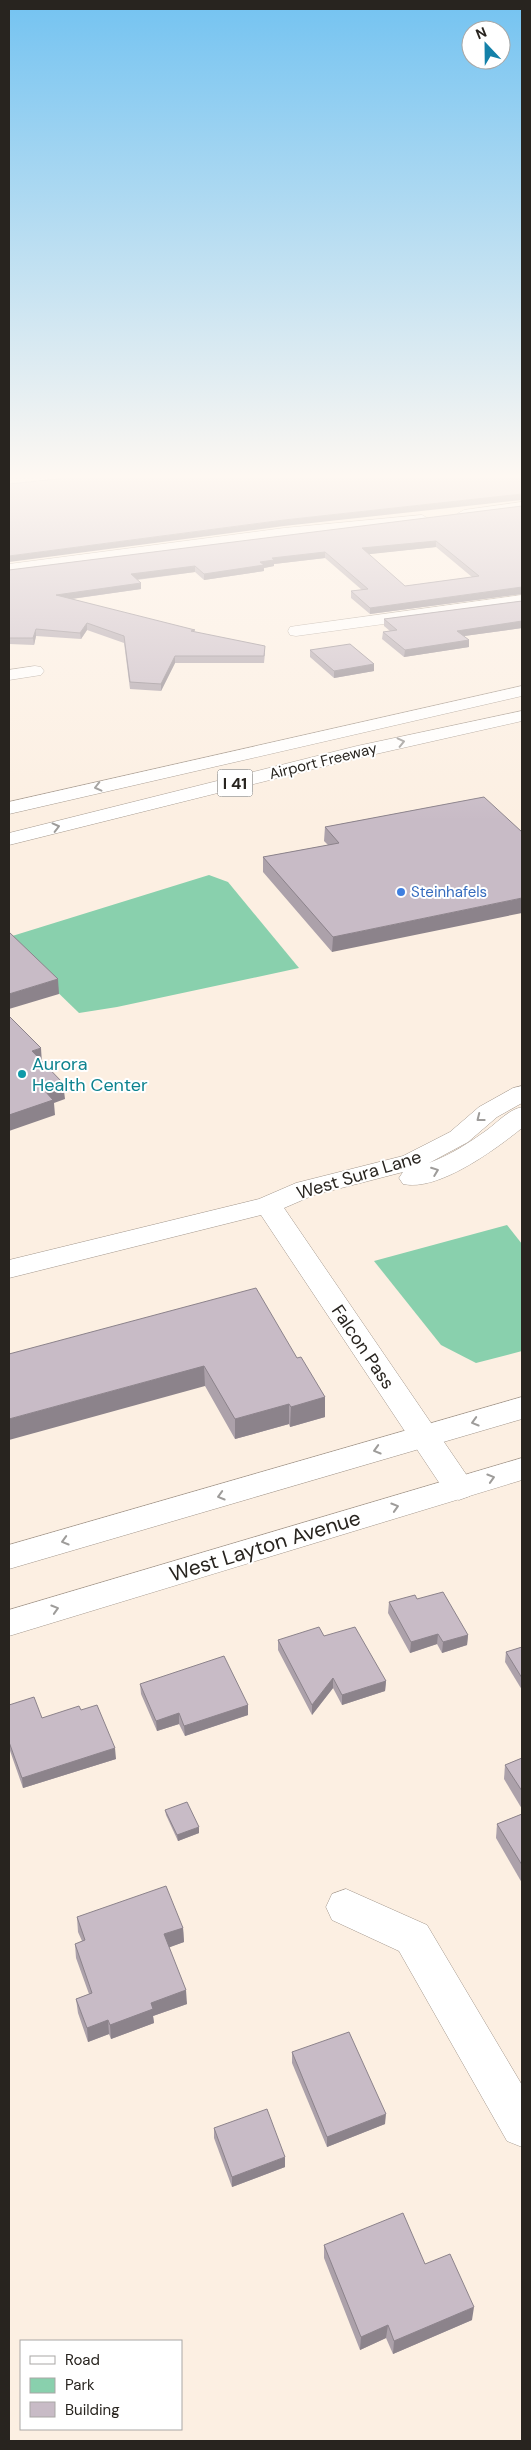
<svg xmlns="http://www.w3.org/2000/svg" width="531" height="2450" font-family="'DM Sans',sans-serif">
  <rect width="100%" height="100%" fill="#fcefe2"/>
  <g fill="#89d0ad">
    <polygon points="209,875 228,882 299,968 117,1007 79,1013 9,945 9,937"/>
    <polygon points="507,1225 522,1244 522,1351 476,1363 441,1345 374,1261"/>
  </g>
  <g fill="none" stroke-linecap="round" stroke-linejoin="round">
    <g stroke="#a3978c" stroke-width="1">
      <g id="minor">
        <polygon points="522,502 522,510 464,518 457,514 464,510"/>
        <polygon points="422,515 429,519 427,522 284,538 9,574 9,564 284,528"/>
        <polygon points="522,595 522,605 296,636 290,635 288,631 290,627 296,626"/>
        <polygon points="35,666 41,667 44,671 41,675 9,680 9,670"/>
        <path d="M522,1086v17l-25,14 -29,25 -39,21c21,-8 40,-20 58,-33 11,-8 21,-20 35,-23v21c-26,21 -84,64 -119,56l-4,-6 4,-6 -89,23 -30,13 186,272 5,8 -5,8 -11,4 -11,-4 -187,-281 -252,63v-18l250,-61 37,-16 107,-27 47,-24 29,-25 34,-19z"/>
        <polygon points="346,1889 427,1925 522,2085 522,2147 507,2141 399,1951 332,1920 326,1907 332,1894"/>
      </g>
    </g>
    <g stroke="#a3978c" stroke-width="1">
      <g id="major">
        <polygon points="522,1397 522,1419 9,1569 9,1545"/>
        <polygon points="522,1458 522,1480 9,1636 9,1610"/>
      </g>
    </g>
    <g stroke="#a3978c" stroke-width="1">
      <g id="highway">
        <polygon points="522,686 522,696 9,814 9,802"/>
        <polygon points="522,711 522,721 358,758 9,845 9,833 357,746"/>
      </g>
    </g>
    <use href="#minor" fill="#fff" fill-rule="evenodd"/>
    <use href="#major" fill="#fff" fill-rule="evenodd"/>
    <use href="#highway" fill="#fff" fill-rule="evenodd"/>
  </g>
  <g fill="#aca1aa" fill-rule="evenodd">
    <path d="M522,506v88l-152,20 -19,-16v-7l11,-1 -37,-32 -51,6v2l-10,2v3l-60,9 -9,-8 -58,8 4,3v6l-69,10 123,33 70,21 -1,10h-89l-14,28 -31,-2 -6,-46 -37,-13 -6,9 -45,-3 -2,9 -25,-1v-74zM436,547l36,30 -67,9 -37,-32z"/>
    <polygon points="522,601 522,628 464,636 469,640 469,647 404,657 382,639 383,632 390,631 384,626 384,619"/>
    <polygon points="310,650 374,664 374,671 334,678 310,657"/>
    <polygon points="484,797 332,952 263,872 263,857 328,845 324,841 325,827"/>
    <polygon points="9,1354 297,1358 325,1397 325,1417 290,1427 289,1424 235,1439 205,1386"/>
    <polygon points="417,1599 468,1635 467,1645 442,1653 437,1644 410,1653 388,1613 389,1602"/>
    <polygon points="324,1636 386,1681 385,1691 342,1705 333,1688 312,1715 278,1650 278,1640"/>
    <polygon points="522,1647 522,1690 505,1662 506,1652"/>
    <polygon points="140,1684 248,1705 248,1715 185,1736 179,1724 157,1731 141,1694"/>
    <polygon points="9,1705 42,1718 81,1710 116,1759 23,1788 9,1748"/>
    <polygon points="522,1758 522,1809 504,1779 505,1765"/>
    <polygon points="165,1810 199,1833 178,1841 166,1815"/>
    <polygon points="522,1814 522,1883 496,1838 497,1824"/>
    <polygon points="77,1917 183,1928 184,1942 169,1947 187,2004 153,2016 154,2023 111,2039 109,2034 88,2042 78,2013 76,1999 89,1994 76,1958 75,1944 82,1941 78,1932"/>
    <polygon points="292,2052 385,2124 327,2147 292,2063"/>
    <polygon points="214,2128 285,2167 232,2187 214,2138"/>
    <polygon points="324,2245 425,2264 472,2320 393,2354 386,2338 360,2350 324,2258"/>
  </g>
  <g fill="#8c838b">
    <polygon points="522,494 522,500 284,526 9,562 9,556 284,520"/>
    <polygon points="436,541 436,547 362,555 362,548"/>
    <polygon points="325,552 325,558 274,564 274,566 264,568 264,571 204,580 204,574 260,562 272,558"/>
    <polygon points="195,566 195,572 132,580 131,574"/>
    <polygon points="141,583 141,589 56,601 56,595"/>
    <polygon points="522,587 522,594 370,614 370,608"/>
    <polygon points="522,621 522,628 457,637 457,631"/>
    <polygon points="87,623 87,630 81,639 80,633"/>
    <polygon points="36,629 36,636 34,645 33,638"/>
    <polygon points="469,640 469,647 404,657 405,650"/>
    <polygon points="175,656 175,663 161,691 161,684"/>
    <polygon points="374,664 374,671 334,678 334,671"/>
    <polygon points="522,898 522,913 332,952 333,937"/>
    <polygon points="58,979 59,994 9,1009 9,994"/>
    <polygon points="41,1048 42,1064 32,1051"/>
    <polygon points="63,1083 65,1099 54,1103 55,1115 9,1131 9,1115 44,1090"/>
    <polygon points="204,1366 205,1386 9,1440 9,1419"/>
    <polygon points="325,1397 325,1417 290,1427 291,1407"/>
    <polygon points="289,1404 289,1424 235,1439 235,1419"/>
    <polygon points="438,1634 437,1644 410,1653 411,1642"/>
    <polygon points="468,1635 467,1645 442,1653 443,1642"/>
    <polygon points="333,1678 333,1688 312,1715 312,1705"/>
    <polygon points="386,1681 385,1691 342,1705 342,1695"/>
    <polygon points="248,1705 248,1715 185,1736 184,1726"/>
    <polygon points="179,1713 179,1724 157,1731 156,1721"/>
    <polygon points="115,1748 116,1759 23,1788 22,1778"/>
    <polygon points="199,1827 199,1833 178,1841 177,1835"/>
    <polygon points="183,1928 184,1942 165,1949 164,1934"/>
    <polygon points="186,1990 187,2004 153,2016 154,2023 111,2039 110,2025 151,2003"/>
    <polygon points="108,2020 109,2034 88,2042 87,2028"/>
    <polygon points="386,2114 385,2124 327,2147 327,2137"/>
    <polygon points="285,2157 285,2167 232,2187 232,2177"/>
    <polygon points="474,2307 472,2320 393,2354 394,2341"/>
    <polygon points="388,2325 386,2338 360,2350 361,2337"/>
  </g>
  <g fill="#c8bbc6" stroke="#8c838b" fill-rule="evenodd">
    <polygon points="67,478 518,478 522,480 522,494 284,520 9,556 9,484"/>
    <path d="M522,506v81l-152,21 -19,-17 17,-2 -43,-37 -53,6 2,2 -14,2 4,3 -60,9 -9,-8 -64,8 10,9 -85,12 139,35 -4,1 74,15 -1,10h-89l-14,28 -31,-2 -6,-46 -37,-13 -7,10 -44,-4 -3,9h-24v-68zM436,541l43,35 -74,10 -43,-38z"/>
    <polygon points="522,601 522,621 457,631 469,640 405,650 383,632 397,630 384,619"/>
    <polygon points="350,644 374,664 334,671 310,650"/>
    <polygon points="484,797 522,832 522,898 333,937 263,857 339,843 325,827"/>
    <polygon points="9,932 58,979 9,994"/>
    <polygon points="9,1016 41,1048 32,1051 63,1083 44,1090 53,1100 9,1115"/>
    <polygon points="256,1288 297,1358 301,1357 325,1397 291,1407 289,1404 235,1419 204,1366 9,1419 9,1354"/>
    <polygon points="443,1592 468,1635 443,1642 438,1634 411,1642 389,1602 415,1595 417,1599"/>
    <polygon points="319,1627 324,1636 355,1627 386,1681 342,1695 333,1678 312,1705 278,1640"/>
    <polygon points="522,1647 522,1678 506,1652"/>
    <polygon points="224,1656 248,1705 184,1726 179,1713 156,1721 140,1684"/>
    <polygon points="34,1697 42,1718 79,1706 81,1710 97,1705 115,1748 22,1778 9,1742 9,1705"/>
    <polygon points="522,1758 522,1791 505,1765"/>
    <polygon points="187,1802 199,1827 177,1835 165,1810"/>
    <polygon points="522,1814 522,1865 497,1824"/>
    <polygon points="166,1886 183,1928 164,1934 186,1990 151,2003 153,2009 110,2025 108,2020 87,2028 76,1999 92,1993 75,1944 85,1940 77,1917"/>
    <polygon points="349,2032 386,2114 327,2137 292,2052"/>
    <polygon points="267,2109 285,2157 232,2177 214,2128"/>
    <polygon points="403,2213 425,2264 450,2254 474,2307 394,2341 388,2325 361,2337 324,2245"/>
  </g>
  <defs><path id="oneway-chevron" d="M-2-3.5L2.5 0L-2 3.5" fill="none" stroke-width="1.6" stroke-linecap="round" stroke-linejoin="round" transform="scale(1.25)"/></defs>
  <g stroke="#9e9c9a">
    <use href="#oneway-chevron" transform="translate(401 742) rotate(-13)"/>
    <use href="#oneway-chevron" transform="translate(98 787) rotate(166)"/>
    <use href="#oneway-chevron" transform="translate(56 827) rotate(-14)"/>
    <use href="#oneway-chevron" transform="translate(480 1118) rotate(142)"/>
    <use href="#oneway-chevron" transform="translate(435 1171) rotate(-21)"/>
    <use href="#oneway-chevron" transform="translate(475 1422) rotate(164)"/>
    <use href="#oneway-chevron" transform="translate(377 1450) rotate(164)"/>
    <use href="#oneway-chevron" transform="translate(491 1478) rotate(-17)"/>
    <use href="#oneway-chevron" transform="translate(221 1496) rotate(164)"/>
    <use href="#oneway-chevron" transform="translate(395 1507) rotate(-17)"/>
    <use href="#oneway-chevron" transform="translate(65 1541) rotate(164)"/>
    <use href="#oneway-chevron" transform="translate(55 1609) rotate(-17)"/>
  </g>
  <linearGradient id="sky" x2="0" y2="1"><stop stop-color="#74c3f1"/><stop offset="0.58" stop-color="#fef8f2"/><stop offset="1" stop-color="#fef8f2" stop-opacity="0"/></linearGradient>
  <rect width="531" height="821" fill="url(#sky)"/>
  <circle fill="#3f7fe0" stroke="#fff" stroke-width="2" cx="401" cy="892" r="5"/>
  <circle fill="#0f9aa8" stroke="#fff" stroke-width="2" cx="22" cy="1074" r="5"/>
  <g text-anchor="middle" stroke-width="4" stroke-linejoin="round" paint-order="stroke">
    <g font-size="15" fill="#28241f" stroke="#fff">
      <text transform="translate(323 761) rotate(-14)" y="5">Airport Freeway</text>
    </g>
    <g font-size="15" fill="#366cbe" stroke="#fff" text-anchor="start">
      <text x="411" y="897">Steinhafels</text>
    </g>
    <rect fill="#fff" stroke="#686662" stroke-width="1" x="217.5" y="769.5" width="35" height="27" rx="4"/>
    <g font-size="16" font-weight="bold" fill="#28241f">
      <text x="235" y="789">I 41</text>
    </g>
    <g font-size="18" fill="#0d838f" stroke="#fff" text-anchor="start">
      <text x="32" y="1070">Aurora<tspan x="32" dy="21">Health Center</tspan></text>
    </g>
    <g font-size="18" fill="#28241f" stroke="#fff">
      <text transform="translate(359 1175) rotate(-17)" y="6">West Sura Lane</text>
      <text transform="translate(363 1347) rotate(56)" y="6">Falcon Pass</text>
    </g>
    <g font-size="21" fill="#28241f" stroke="#fff">
      <text transform="translate(265 1546) rotate(-17)" y="7">West Layton Avenue</text>
    </g>
  </g>
  <rect width="531" height="2450" fill="none" stroke="#28241f" stroke-width="20"/>
  <rect x="20" y="2340" width="162" height="90" fill="#ffffff" stroke="#a9a7a5"/>
  <rect x="30" y="2356" width="25" height="8" fill="#ffffff" stroke="#a9a7a5"/>
  <text x="65" y="2365" font-size="15" fill="#28241f">Road</text>
  <rect x="30" y="2378" width="25" height="15" fill="#89d0ad" stroke="#a9a7a5"/>
  <text x="65" y="2390" font-size="15" fill="#28241f">Park</text>
  <rect x="30" y="2402" width="25" height="15" fill="#c8bbc6" stroke="#a9a7a5"/>
  <text x="65" y="2415" font-size="15" fill="#28241f">Building</text>
  <g transform="translate(486 45) rotate(338)"><circle r="24" fill="#ffffff" stroke="#a9a7a5"/>
  <path d="M0-4L9 19L0 12L-9 19Z" fill="#1481a9"/>
  <text y="-8" font-size="14" font-weight="bold" text-anchor="middle" fill="#28241f">N</text>
  </g>
</svg>
